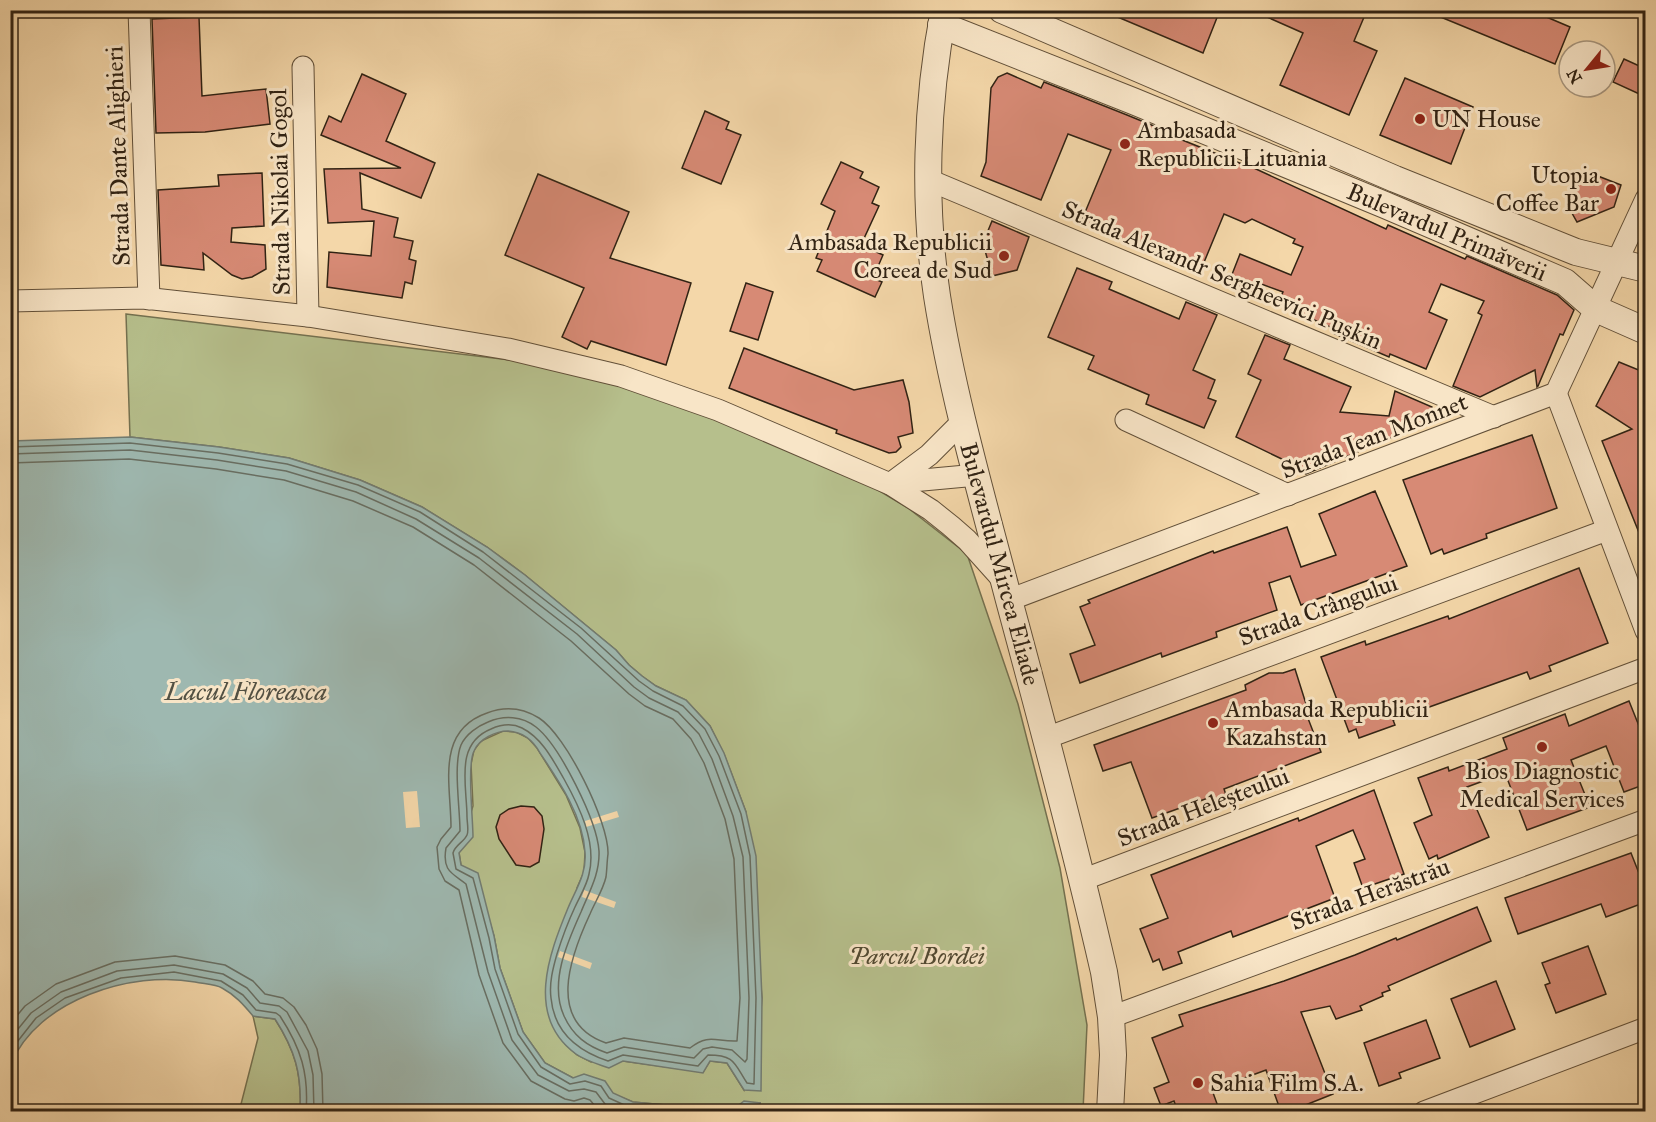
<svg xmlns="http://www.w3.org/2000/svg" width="1656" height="1122" font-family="'IM FELL Great Primer',serif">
  <rect width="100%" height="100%" fill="#f4d7a9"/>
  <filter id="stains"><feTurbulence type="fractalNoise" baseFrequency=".00333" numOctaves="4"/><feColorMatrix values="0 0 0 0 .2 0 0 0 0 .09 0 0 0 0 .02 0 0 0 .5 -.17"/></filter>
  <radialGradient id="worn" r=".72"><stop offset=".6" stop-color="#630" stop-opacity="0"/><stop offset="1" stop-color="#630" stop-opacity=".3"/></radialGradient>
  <g fill="#b6bf8c" stroke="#747150" stroke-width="1.5">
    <polygon points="126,314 536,363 641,389 848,472 908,508 967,554 1018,704 1060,868 1087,1025 1083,1111 758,1112 760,1103 731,1111 633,1102 573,1078 545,1063 523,1032 500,968 494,936 486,910 461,865 459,852 473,806 471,764 474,750 481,741 503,731 516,732 528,738 537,748 566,795 580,828 585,852 584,872 577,888 565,1044 577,1055 591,1062 623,1061 703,1072 710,1061 727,1063 744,1090 760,1022 762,998 746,812 724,754 710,726 686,700 656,686 642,676 629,665 616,650 525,575 487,547 422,507 360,480 289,458 219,447 130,437"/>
    <path d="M253,1016l22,3c20,31 27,55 25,92l-61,1 19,-74z"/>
  </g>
  <path fill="#9eb8b0" stroke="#727c72" stroke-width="1.5" d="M130,437l89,10 70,11 71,22 62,27 65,40 38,28 91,75 13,15 13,11 14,10 30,14 24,26 14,27 22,59 10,44 6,143 -1,92 -17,-1 -17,-27 -17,-2 -7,12 -80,-12 -14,7c-11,-4 -23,-7 -33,-14 -51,-37 -27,-100 -8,-146 8,-19 19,-35 17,-56 -2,-36 -26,-71 -45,-99 -7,-13 -18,-21 -32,-22 -12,0 -29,8 -34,20 -7,14 -1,68 -1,86l-14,16 2,12 17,8 16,63 6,32 23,64 22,31 28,15 11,-4 21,7 8,12 20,9 98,9 13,-10 16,2 -2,8h-458c2,-37 -5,-61 -25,-92l-22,-3c-10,-12 -18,-21 -31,-28 -7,-4 -18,-4 -27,-6 -63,-12 -158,18 -184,82v-623z"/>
  <g fill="#f4d7a9">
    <polygon points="417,791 420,827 406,828 403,792"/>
    <polygon points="617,811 619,817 586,827 585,821"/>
    <polygon points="584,890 616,902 614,908 582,897"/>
    <polygon points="560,951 592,963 590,969 558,957"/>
  </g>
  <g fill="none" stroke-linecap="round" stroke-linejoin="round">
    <g stroke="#686e62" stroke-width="1.5">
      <path d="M10,447l120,-4 88,10 69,11 71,21 62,27 63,40 98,76 58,53 14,10 30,15 22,23 14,27 22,58 9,42 6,142 -2,86 -7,-1c-13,-20 -12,-28 -39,-28l-10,11 -75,-11 -15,6c-30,-10 -54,-29 -57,-63 -2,-15 2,-30 6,-44 5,-16 11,-32 18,-47 5,-11 12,-22 14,-33 8,-32 -10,-68 -25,-95 -11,-19 -22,-41 -42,-51 -10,-5 -22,-3 -31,1 -37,15 -24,56 -24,88 0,5 2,14 0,18 -3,7 -12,10 -14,18l3,16 17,9 16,60 6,31 23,65 23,33 29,17 15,-3 16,5 8,12 22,10 31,4"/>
      <path d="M10,454l120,-4 87,10 69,11 70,21 60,27 63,39 98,76 57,53 15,11 29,14 21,22 13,25 21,57 10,41 6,141 -2,61 -2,3 -13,-12 -20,-3 -9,2 -9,9 -70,-11 -17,6c-20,-7 -34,-17 -43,-37 -15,-33 3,-73 17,-104 8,-20 19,-38 18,-61 -2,-30 -39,-105 -63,-124 -14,-11 -32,-12 -48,-5 -10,4 -22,12 -27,23 -8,20 -1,63 -1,86l-14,17c-4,23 6,25 20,36l22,88 24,68 26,35 31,16 15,-2 12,3 9,12 16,8"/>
      <path d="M10,463l119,-4 87,10 68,11 69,21 60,26 61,38 97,76 58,53 16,12 28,13 18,20 13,24 21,56 9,40 6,139 -3,43c-21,1 -28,-8 -47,7l-66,-10 -18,5c-60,-21 -36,-86 -16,-129 5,-12 13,-24 16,-37 1,-8 1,-16 2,-23 1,-32 -42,-119 -69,-136 -16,-10 -34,-12 -52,-5 -52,18 -36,72 -36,114l-10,12 -4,8 2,22 6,12 14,9 20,85 24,68 28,38 34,18 9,2 10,-3 6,2 10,12"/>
      <polyline points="10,1024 25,1006 56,984 115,962 175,956 225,965 253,981 265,994 283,998 294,1007 306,1025 317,1049 322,1074 323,1112"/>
      <polyline points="10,1039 31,1013 61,992 117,971 174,965 223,974 247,988 260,1003 279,1006 287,1012 308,1051 313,1075 314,1112"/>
      <path d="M10,1051l26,-33 29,-20 56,-20 53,-6 47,9 22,14 13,15 20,3 4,3c21,32 29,58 26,96"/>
    </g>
  </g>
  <g fill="#d78a75" stroke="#312314" stroke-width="1.5">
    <polygon points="1101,10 1220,10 1203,53"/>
    <polygon points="1251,10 1367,10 1354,41 1377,51 1349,115 1280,85 1303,33"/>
    <polygon points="1530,10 1570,27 1555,64 1426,11"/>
    <polygon points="199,17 202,96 266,89 270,124 205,132 156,133 152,19"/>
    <polygon points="1624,59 1646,69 1646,97 1613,82"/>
    <polygon points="1007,73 1041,88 1044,82 1127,115 1161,129 1160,131 1242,164 1243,163 1386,229 1388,225 1465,259 1467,256 1557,295 1574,310 1563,335 1560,334 1538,386 1537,387 1535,370 1480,397 1453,386 1482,315 1478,313 1484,301 1441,284 1429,312 1447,320 1426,369 1390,354 1389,357 1333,333 1335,329 1278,304 1283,292 1256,282 1252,292 1229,282 1240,254 1291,275 1303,247 1293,243 1295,239 1252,219 1245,223 1224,214 1200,272 1081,222 1111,150 1068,134 1041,200 981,176 986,162 991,88 998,77"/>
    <polygon points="362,74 406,94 386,141 435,163 421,198 360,173 362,209 398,218 394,237 413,241 409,259 416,261 412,284 405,282 402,298 327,287 329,252 371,256 374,221 328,223 324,169 401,168 321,135 329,116 341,122"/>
    <polygon points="1405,78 1473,107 1451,164 1380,135"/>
    <polygon points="705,111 729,122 726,129 741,135 721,184 682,168"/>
    <polygon points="841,162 863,172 860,178 879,187 872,203 879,206 861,245 883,255 873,278 882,282 875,297 817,271 822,260 816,258 835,211 821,204"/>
    <polygon points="1585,171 1621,185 1614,207 1577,222 1568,206"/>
    <polygon points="262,173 264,226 232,228 231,242 265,245 266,269 252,277 242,279 232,275 203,253 204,270 161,265 158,190 219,186 218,175"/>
    <polygon points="538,174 629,212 610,258 691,283 666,365 591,341 587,349 562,337 584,288 505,255"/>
    <polygon points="992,221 1029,237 1017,270 992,276 983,243"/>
    <polygon points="1077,268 1112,282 1109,289 1179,319 1186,302 1217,315 1193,370 1215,380 1208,398 1216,401 1204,428 1146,404 1149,395 1088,369 1094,356 1048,337"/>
    <polygon points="746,283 773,292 758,340 730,331"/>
    <polygon points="1265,335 1290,345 1284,359 1351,387 1340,412 1389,416 1395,391 1432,407 1433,415 1428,422 1306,474 1285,464 1286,461 1236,437 1261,380 1248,374"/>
    <polygon points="744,348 854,390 903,380 909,402 913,433 898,437 901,447 896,452 889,453 836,433 837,430 729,388"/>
    <polygon points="1619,362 1646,373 1644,545 1602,441 1632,429 1596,406"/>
    <polygon points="1532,435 1557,508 1486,534 1487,538 1444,554 1442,549 1431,554 1403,480"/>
    <polygon points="1375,491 1407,566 1301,605 1290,576 1269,583 1277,610 1216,632 1217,637 1162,657 1161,653 1080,683 1070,654 1095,645 1080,607 1090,603 1088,600 1213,551 1214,553 1287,527 1301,567 1336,555 1319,514"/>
    <polygon points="1579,568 1608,643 1549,666 1551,671 1530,679 1527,672 1393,720 1395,725 1359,738 1356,729 1349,732 1321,657 1365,641 1366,645 1448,616 1449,619"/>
    <polygon points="1295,669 1307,707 1304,708 1321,752 1224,789 1228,801 1214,806 1211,797 1152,818 1131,762 1103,771 1094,745 1246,690 1245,685 1269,673 1283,673"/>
    <polygon points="1629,701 1641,731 1639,732 1646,750 1646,784 1624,792 1606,746 1571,760 1590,807 1527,830 1505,773 1467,787 1489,837 1438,859 1437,855 1429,859 1414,823 1432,815 1418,778 1448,767 1449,771 1507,749 1503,738 1565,714 1569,726"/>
    <polygon points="1374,790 1404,874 1363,888 1354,863 1365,859 1353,830 1316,846 1335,898 1233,937 1231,931 1178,952 1182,963 1163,970 1159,959 1153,962 1140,929 1168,918 1151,875 1298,818 1299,821"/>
    <polygon points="521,806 534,807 542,816 544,829 539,862 530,867 516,865 499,839 496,827 500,815 509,809"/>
    <polygon points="1631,853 1646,891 1646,902 1606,917 1601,904 1518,934 1505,898"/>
    <polygon points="1477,907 1491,941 1388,986 1390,990 1382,993 1383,996 1360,1006 1362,1010 1336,1019 1330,1006 1301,1012 1333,1094 1288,1112 1281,1112 1266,1070 1212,1090 1220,1112 1178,1112 1174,1101 1161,1106 1154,1088 1169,1082 1152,1038 1183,1026 1179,1015 1284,981 1355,955 1396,938 1397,940"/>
    <polygon points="1588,946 1606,994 1556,1013 1545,985 1550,983 1542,963"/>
    <polygon points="1496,981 1515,1029 1470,1047 1451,999"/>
    <polygon points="1426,1020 1440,1058 1399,1073 1401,1078 1379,1086 1364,1043"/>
  </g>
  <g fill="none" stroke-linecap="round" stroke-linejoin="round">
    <g stroke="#625039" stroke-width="23">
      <g id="minor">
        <polyline points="139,10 149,299"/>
        <polyline points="303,67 308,316"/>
        <polyline points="929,180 1494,417"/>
        <polyline points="10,301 144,298 308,316 508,349 621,376 718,410 890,484 931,510 951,526 967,540 1002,579"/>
        <polyline points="1556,393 1646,631"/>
        <polyline points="1126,420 1288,495"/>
        <polyline points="890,483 977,475"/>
        <polyline points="890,484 929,455 963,421"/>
        <polyline points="1009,600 1556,393 1646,199"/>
        <polyline points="1046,738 1607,530"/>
        <polyline points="1082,880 1646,668"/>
        <polyline points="1111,1017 1646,820"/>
        <polyline points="1424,1112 1646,1028"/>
      </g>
    </g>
    <g stroke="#625039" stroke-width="28">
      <g id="tertiary">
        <path d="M944,10c-18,93 -21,193 -7,286 16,102 47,208 73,308 33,122 66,245 94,368l7,45 2,38 -3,57"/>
        <polyline points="1002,10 1395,179 1576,252 1646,269"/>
        <polyline points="941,25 1133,101 1385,205 1565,282 1596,309 1646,331"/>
      </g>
    </g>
    <use href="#minor" stroke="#f8e5c7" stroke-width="21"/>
    <use href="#tertiary" stroke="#f8e5c7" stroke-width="26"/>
  </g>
  <g fill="#8f2418" stroke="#f8e5c7" stroke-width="2">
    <circle cx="1420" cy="119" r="6"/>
    <circle cx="1125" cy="144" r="6"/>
    <circle cx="1611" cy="189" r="6"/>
    <circle cx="1004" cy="256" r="6"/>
    <circle cx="1213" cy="723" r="6"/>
    <circle cx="1542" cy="747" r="6"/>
    <circle cx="1198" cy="1083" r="6"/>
  </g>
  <g text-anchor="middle" stroke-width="6" stroke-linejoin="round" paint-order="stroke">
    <g font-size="24" fill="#312314" stroke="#f8e5c7" text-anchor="start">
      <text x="1432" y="127">UN House</text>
      <text x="1137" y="138">Ambasada<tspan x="1137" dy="28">Republicii Lituania</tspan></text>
      <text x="1599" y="183" text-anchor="end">Utopia<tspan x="1599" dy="28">Coffee Bar</tspan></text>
      <text x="992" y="250" text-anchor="end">Ambasada Republicii<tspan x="992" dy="28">Coreea de Sud</tspan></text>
      <text x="1225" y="717">Ambasada Republicii<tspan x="1225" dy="28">Kazahstan</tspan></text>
      <text x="1542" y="779" text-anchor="middle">Bios Diagnostic<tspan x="1542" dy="28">Medical Services</tspan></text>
      <text x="1210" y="1091">Sahia Film S.A.</text>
    </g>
    <g font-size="24" fill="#312314" stroke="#f8e5c7">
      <text transform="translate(118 156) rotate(-92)" y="8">Strada Dante Alighieri</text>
      <text transform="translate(280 192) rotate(-91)" y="8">Strada Nikolai Gogol</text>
      <text transform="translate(1447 232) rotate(23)" y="8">Bulevardul Primăverii</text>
      <text transform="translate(1222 275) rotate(23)" y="8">Strada Alexandr Sergheevici Pușkin</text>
      <text transform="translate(1374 436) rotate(-21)" y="8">Strada Jean Monnet</text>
      <text transform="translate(1000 564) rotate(75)" y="8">Bulevardul Mircea Eliade</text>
      <text transform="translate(1318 610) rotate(-20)" y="8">Strada Crângului</text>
      <text transform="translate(1203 807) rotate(-21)" y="8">Strada Heleșteului</text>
      <text transform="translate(1370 894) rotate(-20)" y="8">Strada Herăstrău</text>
    </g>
    <g font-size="24" font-style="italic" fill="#524a32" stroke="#f8e5c7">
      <text x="917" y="964">Parcul Bordei</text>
    </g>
    <g font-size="26" font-style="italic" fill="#525043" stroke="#f8e5c7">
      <text x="246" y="700">Lacul Floreasca</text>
    </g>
  </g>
  <rect width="1656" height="1122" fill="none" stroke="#f4d7a9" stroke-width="36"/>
  <rect x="12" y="12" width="1632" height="1098" fill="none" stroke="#312314" stroke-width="3"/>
  <rect x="18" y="18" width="1620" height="1086" fill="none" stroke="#312314" stroke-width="1.5"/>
  <g transform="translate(1587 69) rotate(240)"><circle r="28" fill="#f8e5c7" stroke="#a8977f" stroke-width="1.5"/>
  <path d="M0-4.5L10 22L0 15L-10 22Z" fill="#8f2418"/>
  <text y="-9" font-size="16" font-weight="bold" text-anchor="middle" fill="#312314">N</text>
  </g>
  <rect width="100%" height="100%" filter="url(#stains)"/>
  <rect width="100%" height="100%" fill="url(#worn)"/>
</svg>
